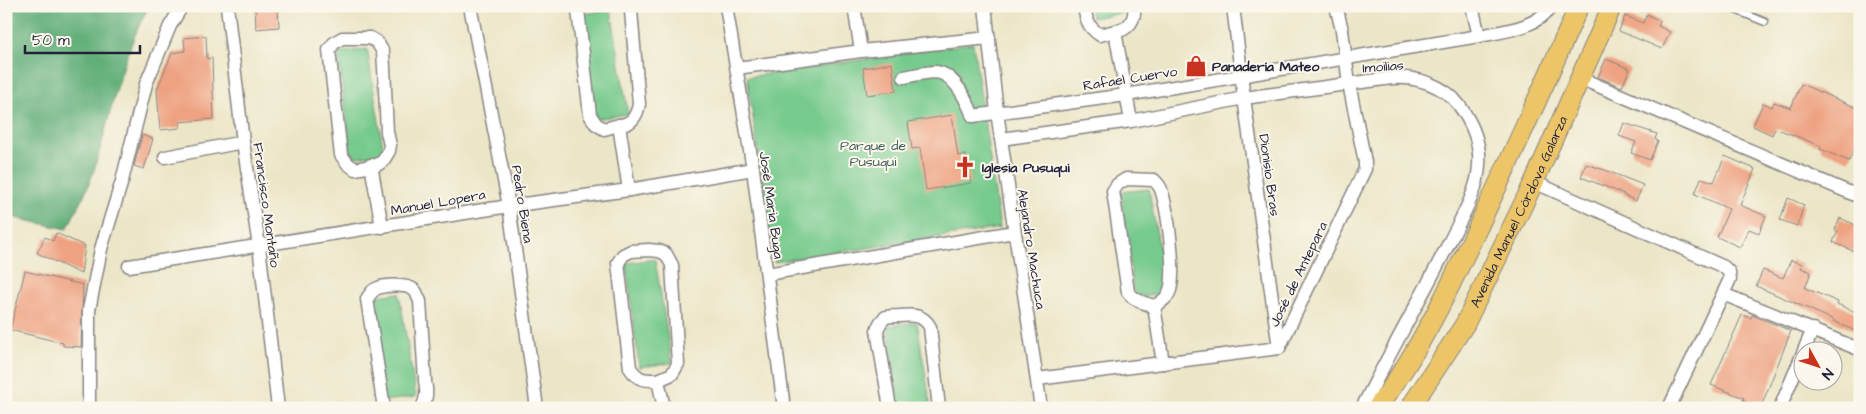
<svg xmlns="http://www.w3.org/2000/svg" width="1866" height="414" font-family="'Architects Daughter',sans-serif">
  <rect width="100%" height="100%" fill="#fbf7ec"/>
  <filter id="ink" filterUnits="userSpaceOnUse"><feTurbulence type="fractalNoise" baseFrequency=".02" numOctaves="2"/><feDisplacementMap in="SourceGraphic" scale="10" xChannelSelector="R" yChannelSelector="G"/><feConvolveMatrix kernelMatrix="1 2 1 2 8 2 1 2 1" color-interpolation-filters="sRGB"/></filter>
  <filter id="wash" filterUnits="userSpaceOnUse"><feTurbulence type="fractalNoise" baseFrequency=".0096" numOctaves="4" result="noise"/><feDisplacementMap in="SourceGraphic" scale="20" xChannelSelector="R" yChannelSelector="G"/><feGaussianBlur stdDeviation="1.12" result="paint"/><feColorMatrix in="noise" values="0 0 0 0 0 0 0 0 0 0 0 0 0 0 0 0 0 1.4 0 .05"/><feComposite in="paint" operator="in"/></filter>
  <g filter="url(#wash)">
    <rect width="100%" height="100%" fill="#ece6c8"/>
    <g fill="#77ca8d" stroke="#4c7664">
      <polygon points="1090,6 1122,6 1123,13 1092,18"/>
      <polygon points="611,10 628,114 595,119 582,14"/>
      <polygon points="973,43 1000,228 774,262 747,77"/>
      <polygon points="367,49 384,153 351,158 338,53"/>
      <polygon points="1149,189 1167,293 1134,297 1121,192"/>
      <polygon points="655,259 672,363 639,367 626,263"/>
      <polygon points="399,293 416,397 383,401 371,297"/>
      <polygon points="917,322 931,408 898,408 888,326"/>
    </g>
    <path fill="#61ae78" stroke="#42685a" d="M6,6h143c-28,51 -38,109 -55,164 -6,20 -18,40 -27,59l-61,-13z"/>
    <g id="blocks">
      <g fill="#eea281">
        <polygon points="255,6 278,6 279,27 256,29"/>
        <polygon points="1647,14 1660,21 1658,26 1670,32 1662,49 1619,31 1625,16 1643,23"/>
        <polygon points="206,36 207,59 212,58 214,119 180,122 180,128 160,130 157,89 172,53 185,51 184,38"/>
        <polygon points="1606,59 1630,69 1622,87 1598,77"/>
        <polygon points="892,63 896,91 867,95 863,68"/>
        <polygon points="1801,84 1860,109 1860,135 1849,161 1820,149 1821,146 1780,130 1775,129 1772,135 1753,126 1763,103 1772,107 1774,102 1791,108"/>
        <polygon points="952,115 958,156 966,155 971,183 926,190 920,148 912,149 908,122"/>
        <polygon points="1624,123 1657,134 1655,139 1658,141 1650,160 1631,153 1636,142 1619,136"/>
        <polygon points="142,135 153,139 144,169 134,166"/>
        <polygon points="1725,156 1755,169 1740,205 1766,216 1759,233 1749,229 1740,247 1717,237 1729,209 1695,194 1701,178 1714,182"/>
        <polygon points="1586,164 1605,170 1643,185 1636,201 1623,195 1624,194 1581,177"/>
        <polygon points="1788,198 1804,205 1797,226 1780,220"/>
        <polygon points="1840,218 1860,227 1860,254 1833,242 1838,231 1835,230"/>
        <polygon points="56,233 85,246 81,274 37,253 45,237 53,241"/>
        <polygon points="1791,260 1802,264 1801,268 1811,272 1805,288 1838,302 1837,304 1860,314 1860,333 1833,321 1834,320 1756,286 1763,270 1783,278"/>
        <polygon points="25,271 83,285 81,347 63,346 63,343 10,330"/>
        <polygon points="1742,315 1751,318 1752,315 1791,331 1761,407 1743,401 1744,398 1711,385"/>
      </g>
    </g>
  </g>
  <g filter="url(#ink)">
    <use href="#blocks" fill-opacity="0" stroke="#878482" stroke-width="1"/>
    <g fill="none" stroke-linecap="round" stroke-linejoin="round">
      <g stroke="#878482" stroke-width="9">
        <polyline id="lane" points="1726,6 1765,22"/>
      </g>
      <g stroke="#878482" stroke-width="15">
        <g id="street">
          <polyline points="227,6 243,142 259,246 278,408"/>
          <polyline points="470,6 509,206 537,408"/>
          <polyline points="580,6 578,10 590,115 596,124 604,129 619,125 629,190"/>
          <polyline points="726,6 753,169 784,408"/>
          <polyline points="854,6 861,51"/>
          <polyline points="985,6 997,112 1041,408"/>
          <path d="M1084,6c2,14 4,21 16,29l15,-4 16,90"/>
          <polyline points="1233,6 1244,98 1279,348"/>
          <polyline points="1472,6 1479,36"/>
          <path d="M1115,31c13,0 21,-12 19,-25"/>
          <polygon points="342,38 370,38 377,42 383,52 384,67 387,132 390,145 389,151 383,161 377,165 355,169 348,164 341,155 329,50 334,43"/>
          <polyline points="737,68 861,51 989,38"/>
          <path d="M904,77c10,-2 22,-5 32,-5 19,2 31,29 37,44l153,-21 353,-59c25,-5 56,-7 73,-30"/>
          <polyline points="1582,79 1860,197"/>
          <path d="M619,125c12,0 18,-9 20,-21l-8,-93 -2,-5"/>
          <path d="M1001,139l130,-18 113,-23 148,-20c24,-2 52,7 67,27 13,18 22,38 20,60 -1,27 -19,55 -30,78 -28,55 -59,109 -87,165"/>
          <polyline points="165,157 243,142"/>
          <polyline points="371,165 382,227"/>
          <path d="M1126,179l28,1c4,4 7,7 8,13 6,19 14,78 8,97 -2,7 -9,13 -16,16 -10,-3 -19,-5 -26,-14l-15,-101 5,-7z"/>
          <polyline points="1534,182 1724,267 1729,272 1730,279 1669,408"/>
          <polyline points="129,266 509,206 629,190 753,169"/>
          <polyline points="767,274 1014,232"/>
          <polyline points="1723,294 1856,348"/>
          <polyline points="1154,306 1163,363"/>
          <polyline points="1279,348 1365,169 1365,162 1349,84 1342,30 1336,6"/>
          <polyline points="1037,379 1279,348"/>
          <path d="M658,380l14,-6 6,-10 -6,-99 -6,-11 -7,-3 -10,-1 -18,1 -8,4 -5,8 12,105c9,13 14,12 28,12l6,28"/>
          <polyline points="89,408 89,310 101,249 122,181 146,84 170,26 182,6"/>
          <path d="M384,408l-17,-109c3,-5 5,-9 11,-11 8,-3 29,-4 36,2 3,2 4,8 6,11l5,80c2,11 2,17 -3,27"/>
          <path d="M890,408l-13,-78c2,-5 4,-10 9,-13 4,-1 9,-1 13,-1 13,-1 24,-2 31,11l9,81"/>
          <polyline points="1780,408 1813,329"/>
        </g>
      </g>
      <g stroke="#878482" stroke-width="21">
        <g id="primary">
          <path d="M1377,408c43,-57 73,-121 103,-185 34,-72 67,-144 99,-217"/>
          <path id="s1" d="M1410,408l55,-84 69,-142 78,-176"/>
        </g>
      </g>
      <use href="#lane" stroke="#fff" stroke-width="6"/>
      <use href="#street" stroke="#fff" stroke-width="12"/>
      <use href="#primary" stroke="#edc569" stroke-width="19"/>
    </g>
  </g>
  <defs>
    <g id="shop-bare" transform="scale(1.725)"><path d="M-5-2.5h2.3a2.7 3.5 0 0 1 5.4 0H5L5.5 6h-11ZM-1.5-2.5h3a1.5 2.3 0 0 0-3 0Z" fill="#c8321e" stroke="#fbf7ec" stroke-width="2.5" paint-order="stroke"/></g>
    <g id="church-bare" transform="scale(1.725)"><path d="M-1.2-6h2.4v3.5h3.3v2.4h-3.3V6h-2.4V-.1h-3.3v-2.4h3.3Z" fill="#c8321e" stroke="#fbf7ec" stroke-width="2.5" paint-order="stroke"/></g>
  </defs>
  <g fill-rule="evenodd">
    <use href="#shop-bare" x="1196" y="66"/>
    <use href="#church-bare" x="965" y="167"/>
  </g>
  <g text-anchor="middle" stroke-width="4" stroke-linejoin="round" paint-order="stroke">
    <g font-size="14" font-weight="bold" fill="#22223b" stroke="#fbf7ec" text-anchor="start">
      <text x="1212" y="71">Panadería Mateo</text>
      <text x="982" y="172">Iglesia Pusuqui</text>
    </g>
    <g font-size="14" fill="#22223b" stroke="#fbf7ec">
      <text transform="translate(1383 66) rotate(-4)" y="5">Imoilias</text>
      <text transform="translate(1130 78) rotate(-9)" y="5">Rafael Cuervo</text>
      <text transform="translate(1270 175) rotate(82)" y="5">Dionisio Bras</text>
      <text transform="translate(438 202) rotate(-10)" y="5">Manuel Lopera</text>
      <text transform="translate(523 204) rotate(81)" y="5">Pedro Biena</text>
      <text transform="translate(267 205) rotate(82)" y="5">Francisco Montaño</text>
      <text transform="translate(772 205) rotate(82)" y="5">José Maria Buga</text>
      <text dy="5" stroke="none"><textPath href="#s1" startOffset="225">Avenida Manuel Córdova Galarza</textPath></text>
      <text transform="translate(1032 249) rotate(81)" y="5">Alejandro Machuca</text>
      <text transform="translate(1298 274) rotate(-64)" y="5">José de Antepara</text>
    </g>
    <g font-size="14" fill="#405d58" stroke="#fbf7ec">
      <text x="873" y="150">Parque de<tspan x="873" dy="16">Pusuqui</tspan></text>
    </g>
  </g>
  <rect width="1866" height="414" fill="none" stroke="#fbf7ec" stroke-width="25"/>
  <g transform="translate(1818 366) rotate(130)"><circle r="24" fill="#fbf7ec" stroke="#a4a2a5"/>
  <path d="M0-4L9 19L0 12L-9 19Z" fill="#c8321e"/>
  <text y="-8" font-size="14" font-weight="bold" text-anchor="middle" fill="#22223b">N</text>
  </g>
  <path d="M25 45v8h115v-8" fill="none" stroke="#22223b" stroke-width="2.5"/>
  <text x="32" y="45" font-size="15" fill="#22223b" stroke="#fbf7ec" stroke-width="4" paint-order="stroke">50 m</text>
</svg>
